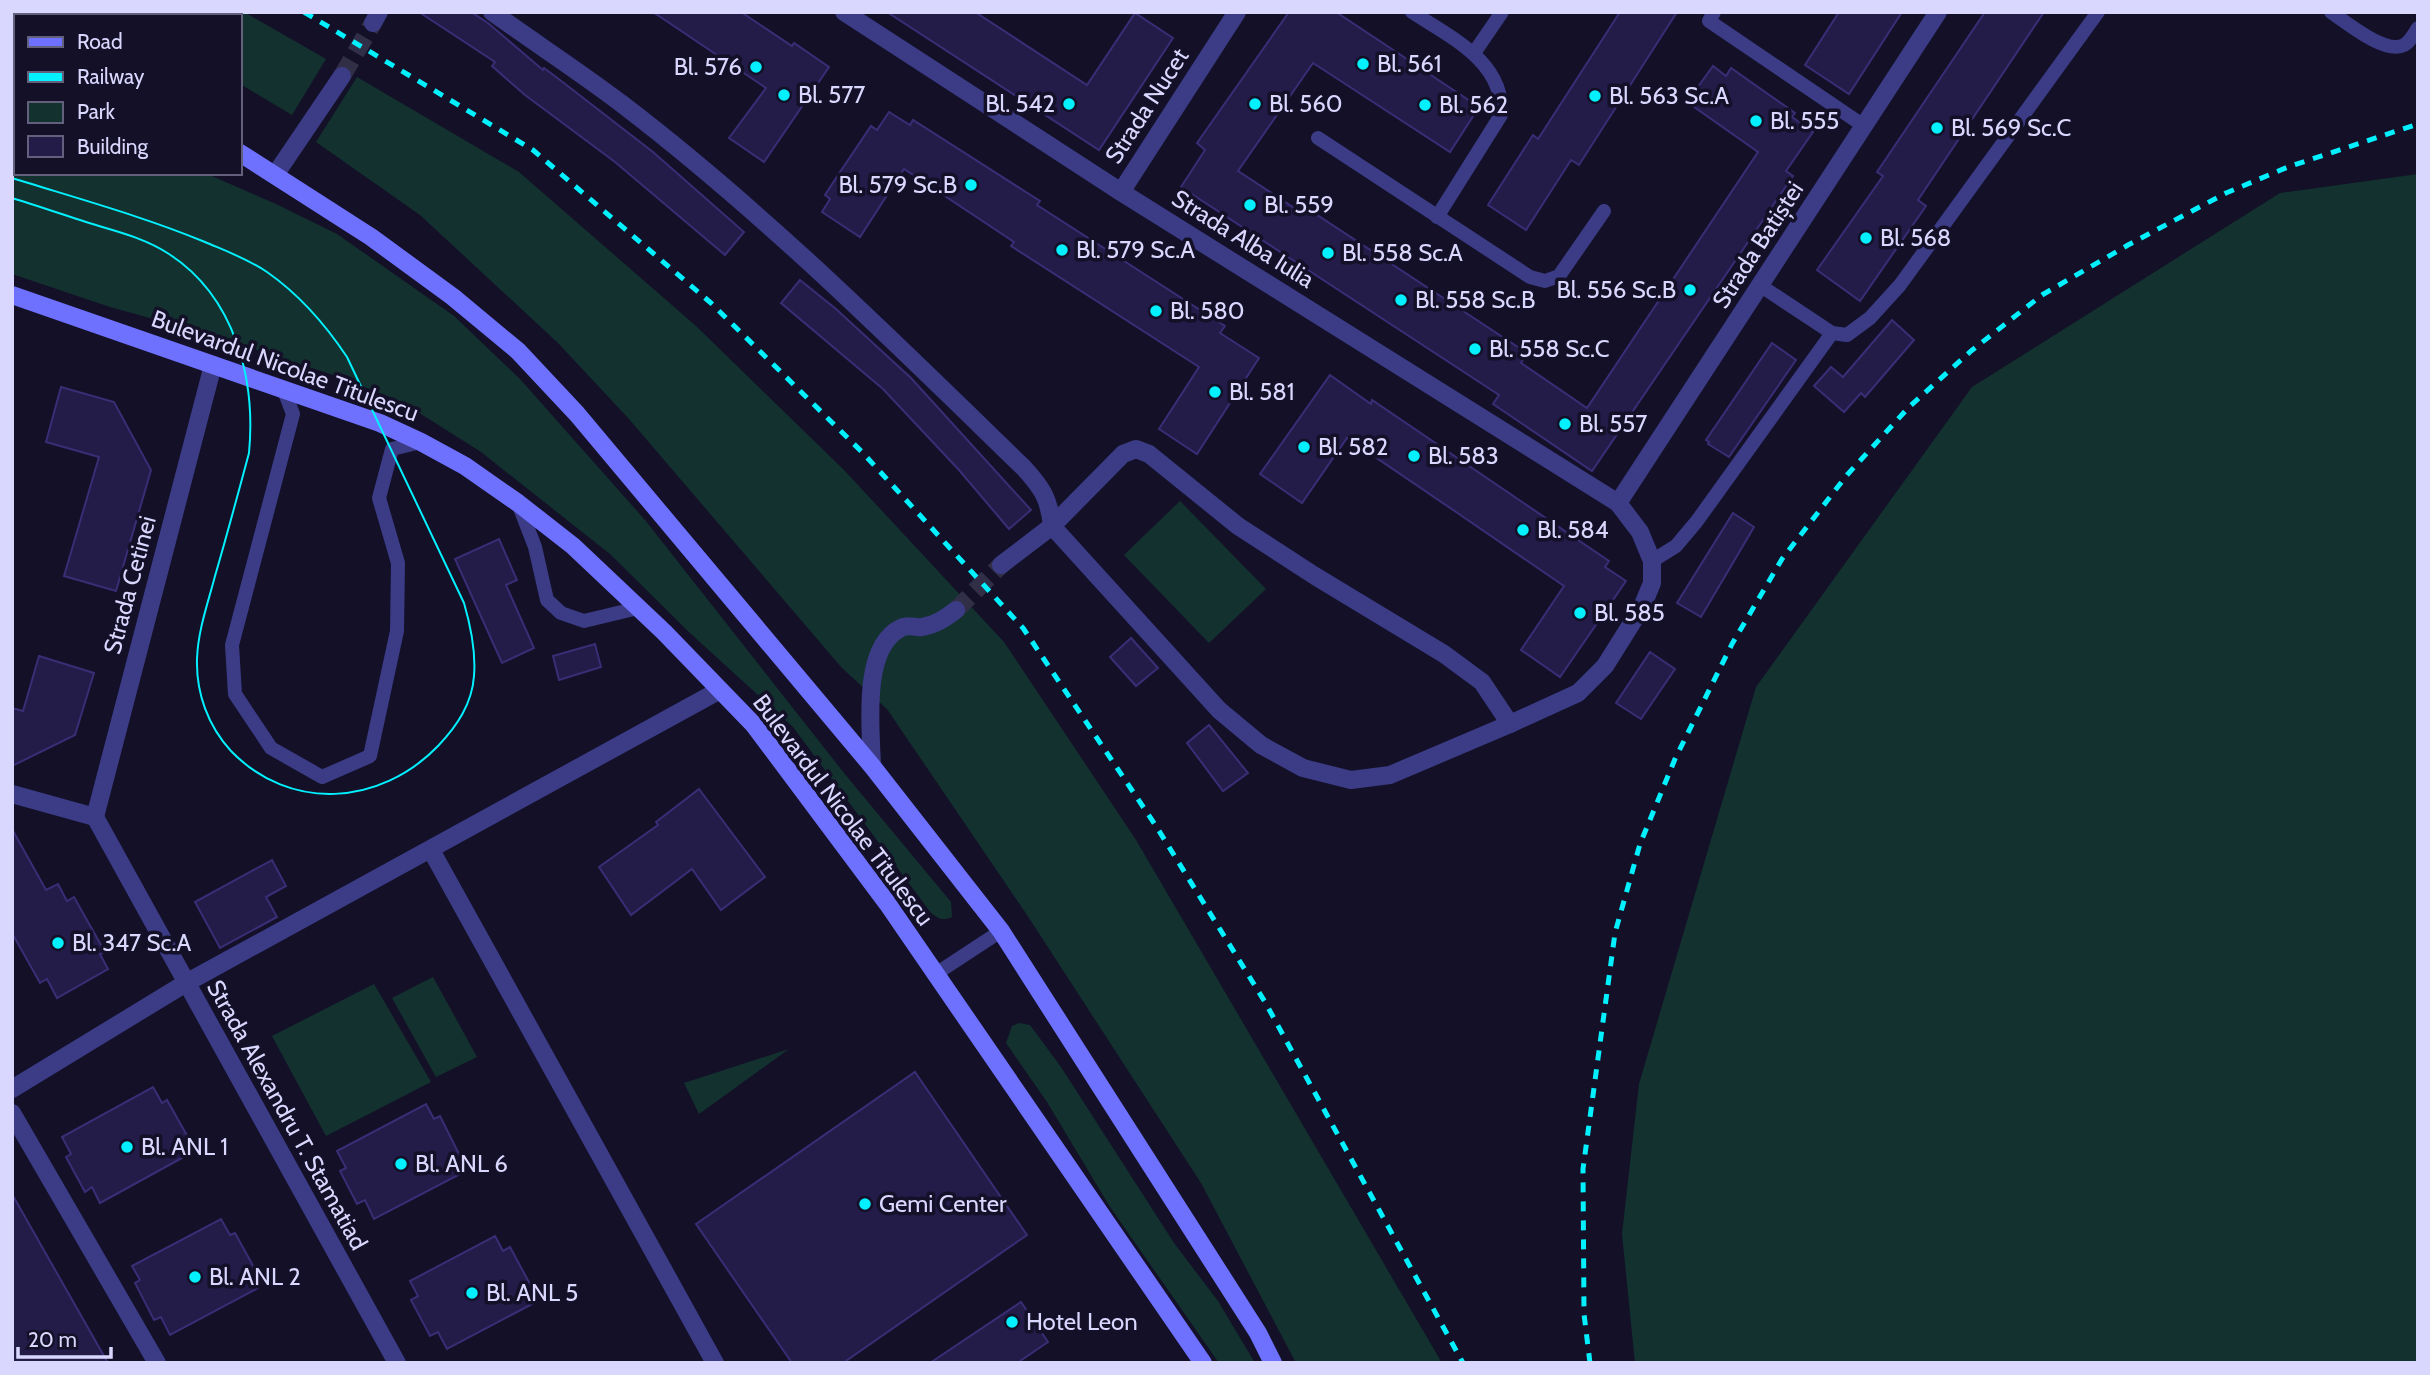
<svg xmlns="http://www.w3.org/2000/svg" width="2430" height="1375" font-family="Cabin,sans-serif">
  <rect width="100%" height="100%" fill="#131028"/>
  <g fill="#13322f">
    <polygon points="113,12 244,12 326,59 292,115 240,84 240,16 120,16"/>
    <path d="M12,59l4,2v112h189l71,31 61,30 117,82 66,63 125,141 199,253 107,129 1,15c-10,4 -13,2 -21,-4l-138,-186 -102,-93 -81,-80 -129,-102 -79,-50 -63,-25 -131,-43 -98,-27 -98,-33z"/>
    <polygon points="357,77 519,172 696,326 844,470 1004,642 1136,840 1442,1363 1296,1363 1201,1183 1029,918 887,709 842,668 629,419 558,343 420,215 316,142"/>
    <polygon points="2418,174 2418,1363 1635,1363 1622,1234 1639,1084 1756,687 1972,387 2280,193"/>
    <polygon points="1180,501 1266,589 1209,643 1124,555"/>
    <polygon points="433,977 477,1057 436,1077 392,998"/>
    <polygon points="374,984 431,1082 326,1136 272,1036"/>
    <polygon points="1019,1023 1030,1025 1061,1067 1174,1243 1218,1301 1255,1363 1219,1363 1110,1207 1047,1102 1006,1043 1012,1026"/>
    <polygon points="789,1049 699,1114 684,1083"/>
  </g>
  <g fill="#231c49" stroke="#392e75" stroke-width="2">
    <polygon points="419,12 471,12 488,23 543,70 544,68 560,80 653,152 744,232 725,255 615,162 525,95 492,66 495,62"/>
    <polygon points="653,12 741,12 792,46 794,43 829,67 764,162 729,138 766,88"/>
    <polygon points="887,12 975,12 1087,85 1135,13 1173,38 1099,150"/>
    <polygon points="1289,12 1336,12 1479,107 1450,152 1313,63 1238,171 1302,213 1305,207 1527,353 1521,363 1587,408 1758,152 1687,102 1713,66 1726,76 1731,68 1795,113 1792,117 1813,132 1786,171 1793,176 1592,471 1493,404 1499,395 1181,187 1205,150 1197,143"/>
    <polygon points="1620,12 1677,12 1579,165 1571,160 1526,230 1488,205 1533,135 1538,139"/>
    <polygon points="1839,12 1902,12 1849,94 1805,65"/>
    <polygon points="1985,12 2044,12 1918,200 1926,206 1860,301 1817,270 1883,176 1877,172"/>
    <polygon points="889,112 910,125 913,120 1040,201 1037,205 1225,326 1220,333 1259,358 1197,454 1159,429 1199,367 1011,246 1014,242 904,169 860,237 822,212 830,199 825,195 838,175 871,126 877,130"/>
    <polygon points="800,280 836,309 911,378 1031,510 1009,529 959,470 883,389 781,303"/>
    <polygon points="1892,320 1914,340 1865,397 1861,393 1844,412 1814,386 1831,367 1843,377"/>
    <polygon points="1772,343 1796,360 1729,457 1708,444 1709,442 1706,440"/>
    <polygon points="1330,375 1371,404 1372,400 1609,561 1605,567 1626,581 1560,677 1521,650 1564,586 1456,512 1347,438 1302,503 1260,474"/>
    <polygon points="61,387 114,402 151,470 116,591 64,576 99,457 46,442"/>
    <polygon points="1733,513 1754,527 1701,617 1677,603"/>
    <polygon points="499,539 517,580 506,585 534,648 502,663 455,559"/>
    <polygon points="1131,638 1158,668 1136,686 1110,657"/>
    <polygon points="595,644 601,667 559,680 553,656"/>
    <polygon points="1650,652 1675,669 1641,719 1616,703"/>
    <polygon points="39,656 94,673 75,735 12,766 12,708 23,711"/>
    <polygon points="1209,725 1248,773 1223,791 1187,743"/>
    <polygon points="699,789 765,877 721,910 692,869 631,915 599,867 658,825 656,822"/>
    <polygon points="12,829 46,890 58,884 67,901 74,897 105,952 100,954 108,969 57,998 47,979 40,983 12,933"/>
    <polygon points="272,860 286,886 266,897 277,917 220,948 195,902"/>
    <polygon points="915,1072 1027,1235 843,1363 792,1363 696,1224"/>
    <polygon points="153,1087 162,1103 167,1100 189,1139 185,1142 191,1153 100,1203 92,1187 85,1192 66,1157 71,1154 62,1137"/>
    <polygon points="426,1104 434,1119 440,1116 461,1158 456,1161 462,1173 374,1219 365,1200 357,1204 340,1171 346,1168 337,1151"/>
    <polygon points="12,1194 108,1363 12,1363"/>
    <polygon points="221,1219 230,1235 235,1233 256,1271 251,1274 258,1288 170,1335 161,1317 154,1320 135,1283 140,1280 132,1266"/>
    <polygon points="495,1236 503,1251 510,1247 531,1286 526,1289 534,1303 447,1349 438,1332 430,1336 411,1300 418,1296 410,1281"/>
    <polygon points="1021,1302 1048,1342 1017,1363 930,1363"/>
  </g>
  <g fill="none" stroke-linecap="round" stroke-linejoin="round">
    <g stroke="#312e48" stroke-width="18" stroke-dasharray="18 9" stroke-linecap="butt">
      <polyline points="342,76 373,23"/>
      <polyline points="956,610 1001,565"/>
    </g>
    <g stroke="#3b3b86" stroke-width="14">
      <path d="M1412,12c38,25 93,50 89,103l-64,102"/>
      <polyline points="1714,12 1709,21 1864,126"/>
      <path d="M2331,12c16,11 55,43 73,33 6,-3 10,-11 14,-17"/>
      <polyline points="1474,53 1502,12"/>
      <polyline points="1318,138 1530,277 1545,281 1559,276 1604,211"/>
      <polyline points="1761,286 1832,333 1847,335 1870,318 1900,285 2098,12"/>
      <polyline points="283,388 293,414 232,645 235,694 271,748 322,777 370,756 397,631 398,563 379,498 392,449 421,442"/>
      <polyline points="518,503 535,547 547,600 561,613 584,621 638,608"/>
      <polyline points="1652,561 1676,546 1697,521 1832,333"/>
      <polyline points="934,975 1001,931"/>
    </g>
    <g stroke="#3b3b86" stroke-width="18">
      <path d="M492,12c43,31 88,60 130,92 144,110 272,238 402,364 18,20 25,30 28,58l167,184 42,35 42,23 48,12 39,-5 120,-51 68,-31 27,-27 37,-59 10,-24v-22l-12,-29 -22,-29 -497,-311 -277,-180"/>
      <polyline points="373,23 379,12"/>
      <polyline points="275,175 342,76"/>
      <polyline points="1121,192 1237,12"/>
      <polyline points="1618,503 1938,12"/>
      <polyline points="1001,565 1052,526 1123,454 1136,449 1149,454 1238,526 1315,576 1444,654 1482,682 1510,724"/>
      <path d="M872,766c-1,-37 -11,-119 29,-138 7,-4 14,0 21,-1 14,-2 23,-9 34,-17"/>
      <polyline points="12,794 95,817"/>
      <polyline points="95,817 397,1363"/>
      <polyline points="95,817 213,365"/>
      <polyline points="431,850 715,1363"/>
      <polyline points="12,1089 186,983 720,690"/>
      <polyline points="12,1113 157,1363"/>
    </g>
    <g stroke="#6e71fe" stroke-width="18">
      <polyline points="12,20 16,22"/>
      <polyline points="240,153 371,237 453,297 518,351 577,414 872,766 1001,931 1258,1333 1273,1363"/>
      <polyline points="12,295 380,423 421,442 465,466 518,503 573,546 664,632 754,725 887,903 1203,1363"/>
    </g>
    <path stroke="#03f0fe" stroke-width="2" d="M12,178c64,20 130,38 193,64 21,9 43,17 62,30 33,23 58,52 80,85l117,246c7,24 12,48 10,73 -2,28 -17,50 -36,70 -58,60 -148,66 -207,5 -23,-25 -35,-58 -34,-92 1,-29 11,-56 18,-83 12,-41 23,-82 34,-123 7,-74 -14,-156 -80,-199 -21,-14 -46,-21 -70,-28 -29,-9 -58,-19 -87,-28"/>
    <g stroke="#03f0fe" stroke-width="5" stroke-dasharray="10 9" stroke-linecap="butt">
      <polyline points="304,12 533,150 711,303 863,453 1023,628 1156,826 1265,1002 1463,1363"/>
      <polyline points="1590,1363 1584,1314 1583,1169 1615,933 1640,844 1675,759 1732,644 1782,559 1847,475 1909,407 1971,351 2042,295 2128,245 2226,193 2288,167 2418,124"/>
    </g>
  </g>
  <g fill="#03f0fe" stroke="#131028" stroke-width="2.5">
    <circle cx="1363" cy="64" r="7"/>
    <circle cx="756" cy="67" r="7"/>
    <circle cx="784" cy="95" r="7"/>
    <circle cx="1595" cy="96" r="7"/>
    <circle cx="1069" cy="104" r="7"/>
    <circle cx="1255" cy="104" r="7"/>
    <circle cx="1425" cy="105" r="7"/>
    <circle cx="1756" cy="121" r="7"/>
    <circle cx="1937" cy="128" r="7"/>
    <circle cx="971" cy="185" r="7"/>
    <circle cx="1250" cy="205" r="7"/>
    <circle cx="1866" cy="238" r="7"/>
    <circle cx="1062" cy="250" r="7"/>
    <circle cx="1328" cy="253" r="7"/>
    <circle cx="1690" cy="290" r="7"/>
    <circle cx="1401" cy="300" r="7"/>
    <circle cx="1156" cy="311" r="7"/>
    <circle cx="1475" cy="349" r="7"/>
    <circle cx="1215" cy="392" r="7"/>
    <circle cx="1565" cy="424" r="7"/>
    <circle cx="1304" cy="447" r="7"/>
    <circle cx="1414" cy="456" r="7"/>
    <circle cx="1523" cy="530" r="7"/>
    <circle cx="1580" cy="613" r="7"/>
    <circle cx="58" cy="943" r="7"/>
    <circle cx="127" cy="1147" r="7"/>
    <circle cx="401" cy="1164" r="7"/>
    <circle cx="865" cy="1204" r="7"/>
    <circle cx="195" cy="1277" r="7"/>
    <circle cx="472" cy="1293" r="7"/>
    <circle cx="1012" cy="1322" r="7"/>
  </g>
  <g text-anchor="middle" stroke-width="7" stroke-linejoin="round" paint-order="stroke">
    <g font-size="24" fill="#dad7ff" stroke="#131028" text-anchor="start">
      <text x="1377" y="72">Bl. 561</text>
      <text x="742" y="75" text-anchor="end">Bl. 576</text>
      <text x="798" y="103">Bl. 577</text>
      <text x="1609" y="104">Bl. 563 Sc.A</text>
      <text x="1055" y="112" text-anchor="end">Bl. 542</text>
      <text x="1269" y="112">Bl. 560</text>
      <text x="1439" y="113">Bl. 562</text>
      <text x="1770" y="129">Bl. 555</text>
      <text x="1951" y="136">Bl. 569 Sc.C</text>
      <text x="957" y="193" text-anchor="end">Bl. 579 Sc.B</text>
      <text x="1264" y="213">Bl. 559</text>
      <text x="1880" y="246">Bl. 568</text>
      <text x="1076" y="258">Bl. 579 Sc.A</text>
      <text x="1342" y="261">Bl. 558 Sc.A</text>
      <text x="1676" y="298" text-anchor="end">Bl. 556 Sc.B</text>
      <text x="1415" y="308">Bl. 558 Sc.B</text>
      <text x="1170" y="319">Bl. 580</text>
      <text x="1489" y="357">Bl. 558 Sc.C</text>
      <text x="1229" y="400">Bl. 581</text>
      <text x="1579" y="432">Bl. 557</text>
      <text x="1318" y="455">Bl. 582</text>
      <text x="1428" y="464">Bl. 583</text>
      <text x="1537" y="538">Bl. 584</text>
      <text x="1594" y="621">Bl. 585</text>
      <text x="72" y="951">Bl. 347 Sc.A</text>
      <text x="141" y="1155">Bl. ANL 1</text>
      <text x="415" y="1172">Bl. ANL 6</text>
      <text x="879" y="1212">Gemi Center</text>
      <text x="209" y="1285">Bl. ANL 2</text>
      <text x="486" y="1301">Bl. ANL 5</text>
      <text x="1026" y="1330">Hotel Leon</text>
    </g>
    <g font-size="24" fill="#dad7ff" stroke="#131028">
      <text transform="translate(1147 106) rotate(-57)" y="8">Strada Nucet</text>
      <text transform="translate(1243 239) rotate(32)" y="8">Strada Alba Iulia</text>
      <text transform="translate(1758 245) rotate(-57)" y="8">Strada Batiștei</text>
      <text transform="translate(285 366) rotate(20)" y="8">Bulevardul Nicolae Titulescu</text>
      <text transform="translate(130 585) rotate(-75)" y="8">Strada Cetinei</text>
      <text transform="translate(843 810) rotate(53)" y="8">Bulevardul Nicolae Titulescu</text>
      <text transform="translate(287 1115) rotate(61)" y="8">Strada Alexandru T. Stamatiad</text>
    </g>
  </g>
  <rect width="2430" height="1375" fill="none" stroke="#dad7ff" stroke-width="28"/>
  <rect x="14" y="14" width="228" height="161" fill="#131028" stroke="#63607e" stroke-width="2"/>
  <rect x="28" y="37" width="35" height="10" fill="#6e71fe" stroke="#63607e" stroke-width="2"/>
  <text x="77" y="49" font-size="21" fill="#dad7ff">Road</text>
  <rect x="28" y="72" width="35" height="10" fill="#03f0fe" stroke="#63607e" stroke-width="2"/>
  <text x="77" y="84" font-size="21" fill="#dad7ff">Railway</text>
  <rect x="28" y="102" width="35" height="21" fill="#13322f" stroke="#63607e" stroke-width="2"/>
  <text x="77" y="119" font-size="21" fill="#dad7ff">Park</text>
  <rect x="28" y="136" width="35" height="21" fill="#231c49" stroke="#63607e" stroke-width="2"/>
  <text x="77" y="154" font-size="21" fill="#dad7ff">Building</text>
  <path d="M18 1347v10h93v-10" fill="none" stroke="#dad7ff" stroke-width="3.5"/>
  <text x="28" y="1347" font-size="21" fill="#dad7ff" stroke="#131028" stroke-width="5" paint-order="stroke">20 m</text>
</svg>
